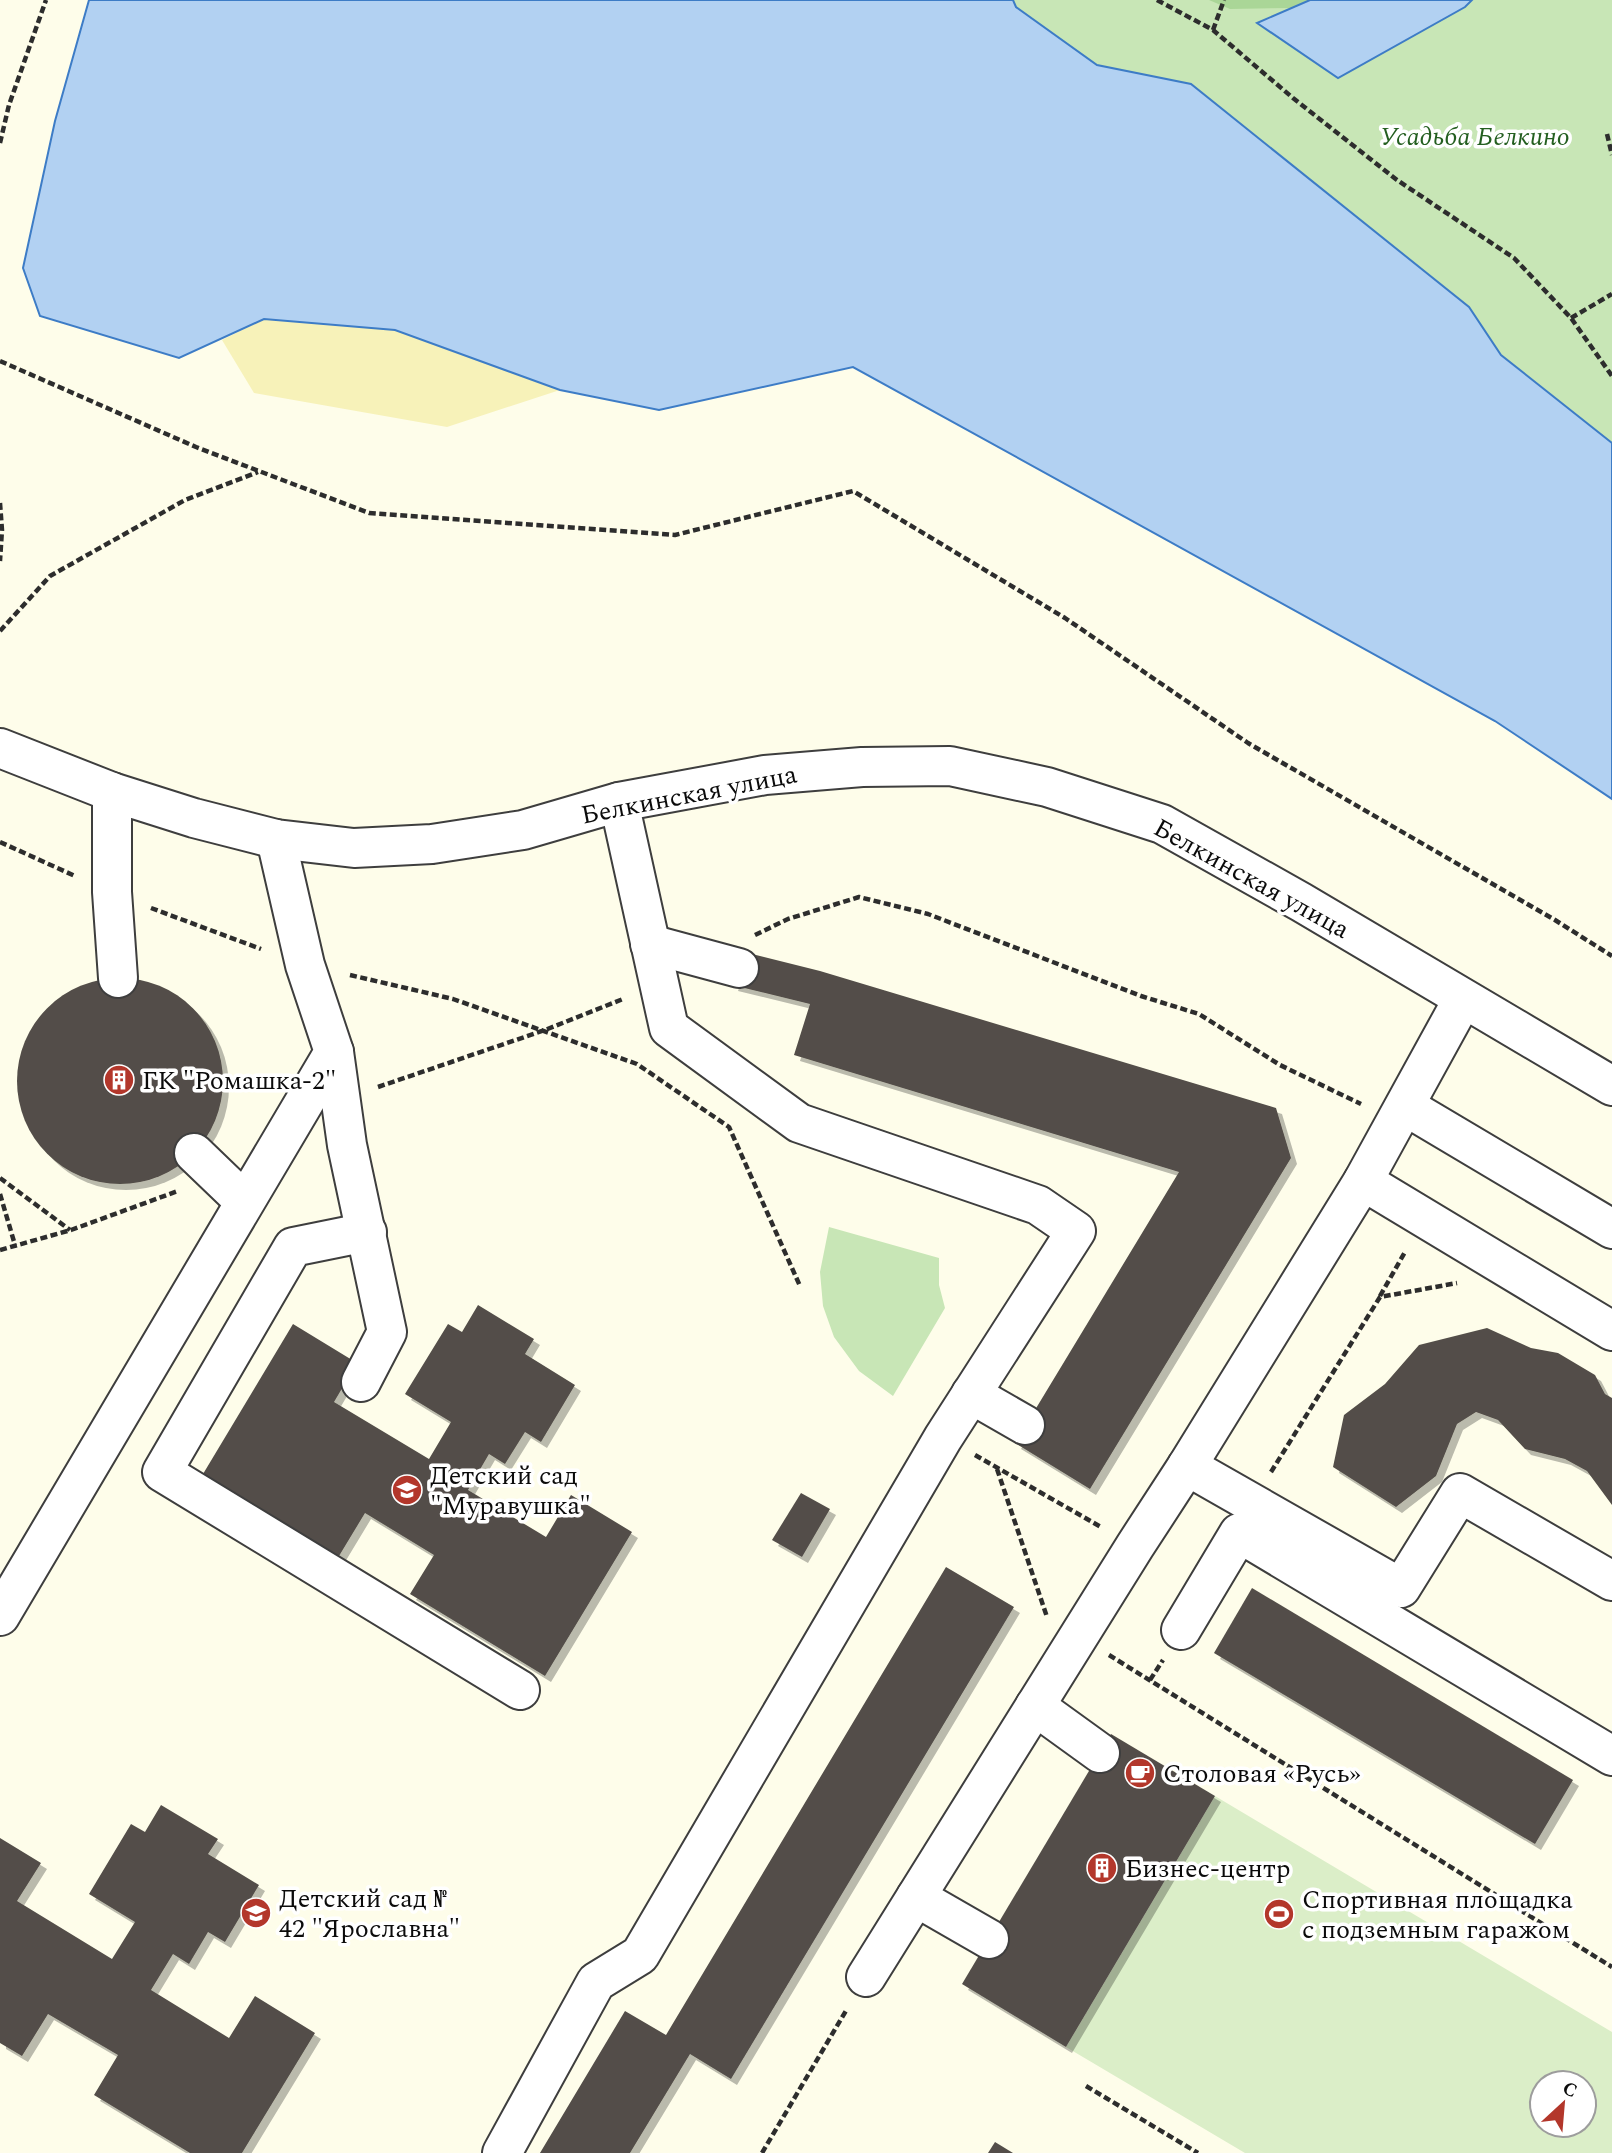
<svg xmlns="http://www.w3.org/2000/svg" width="1612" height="2153" viewBox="0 0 1612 2153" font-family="Spectral,serif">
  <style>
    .green { fill: #c8e6b6 }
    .forest { fill: #aad697 }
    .sand { fill: #f7f2b9 }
    .pitch { fill: #dbeec8; fill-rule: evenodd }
    .water { fill: #b2d1f2; stroke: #3d7cc6; stroke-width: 2 }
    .building { fill: #534e48; filter: url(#shadow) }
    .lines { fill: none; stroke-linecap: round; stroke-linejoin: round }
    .minor-casing { stroke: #3e3e3e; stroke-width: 42 }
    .path { stroke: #2d2d2d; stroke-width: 4.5; stroke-dasharray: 7 3.5; stroke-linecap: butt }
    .minor { stroke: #fff; stroke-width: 38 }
    .labels { text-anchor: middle; stroke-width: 7; stroke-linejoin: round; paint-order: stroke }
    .park-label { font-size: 26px; font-style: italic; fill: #245f20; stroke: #fff }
    .street-label { font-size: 26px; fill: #0b0b0b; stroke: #fff }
    .poi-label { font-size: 26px; fill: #0b0b0b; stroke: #fff; text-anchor: start }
  </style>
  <defs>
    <filter id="shadow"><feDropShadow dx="6" dy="6" stdDeviation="0" flood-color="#0004"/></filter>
  </defs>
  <rect width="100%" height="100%" fill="#fefdea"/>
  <g class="green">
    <path d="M1013 0H1612V443L1500 354 1469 307 1191 84 1097 65 1016 7Z"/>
    <path d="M829 1227 939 1258V1285L945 1308 893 1396 859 1371 834 1337 823 1306 820 1272Z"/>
  </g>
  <path class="forest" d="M1209 0H1310L1291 8 1230 9Z"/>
  <path class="sand" d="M264 319 395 330 560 390 447 427 254 393 222 340Z"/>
  <path class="pitch" d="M1215 1796 1612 2032V2153H1245L1066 2047ZM1542 2083H1584V2125H1542Z"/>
  <g class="water">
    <path d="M89 0H1013L1016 7 1097 65 1191 84 1469 307 1501 355 1612 443V799L1495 721 853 367 659 410 560 390 395 330 264 319 179 358 40 316 23 268 55 121Z"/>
    <path d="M1310 0H1472L1465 7 1338 78 1257 23Z"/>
  </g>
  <g class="building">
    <path d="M744 952 820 971 1276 1108 1291 1158 1090 1489 1015 1443 1179 1172 794 1055 810 1004 732 985Z"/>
    <circle cx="120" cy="1081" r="103"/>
    <path d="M478 1305 534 1339 525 1354 575 1385 541 1442 525 1432 505 1464 489 1454 468 1490 546 1537 571 1495 632 1532 545 1676 410 1594 434 1555 365 1513 339 1556 203 1474 293 1324 357 1363 334 1402 429 1459 451 1422 405 1394 448 1324 462 1332Z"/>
    <path d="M1487 1328 1531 1348 1558 1353 1595 1375 1605 1394 1612 1398V1505L1587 1471 1565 1459 1525 1449 1498 1420 1476 1412 1457 1424 1436 1476 1396 1507 1333 1467 1344 1415 1385 1384 1419 1345Z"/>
    <path d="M801 1493 830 1509 802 1557 772 1540Z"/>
    <path d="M946 1567 1014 1607 731 2079 690 2054 630 2153H540L625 2011 666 2035Z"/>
    <path d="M1252 1588 1573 1780 1535 1844 1214 1653Z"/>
    <path d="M1111 1734 1215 1796 1066 2047 962 1984Z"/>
    <path d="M161 1805 218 1839 208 1854 259 1885 225 1942 208 1932 189 1964 173 1954 151 1990 229 2038 255 1996 315 2033 242 2153H190L94 2095 118 2055 48 2014 22 2056 0 2043V1838L41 1863 17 1901 112 1959 135 1922 89 1894 131 1824 145 1832Z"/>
    <path d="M995 2142 1013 2153H988Z"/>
  </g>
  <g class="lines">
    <g class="minor-casing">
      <g id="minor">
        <path d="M0 748 112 792 194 818 276 839 354 848 432 844 523 830 619 802 765 775 862 767 950 766 1047 787 1162 824 1301 902 1612 1086"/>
        <path d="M112 792V892L118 978"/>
        <path d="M650 944 739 968"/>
        <path d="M334 1052 347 1145 387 1332 361 1382"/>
        <path d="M1405 1106 1612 1229"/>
        <path d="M194 1153 244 1201"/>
        <path d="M1363 1181 1612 1331"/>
        <path d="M367 1232 293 1247 162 1472 520 1690"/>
        <path d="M971 1394 1025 1425"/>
        <path d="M1187 1466 1401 1588 1460 1493 1612 1581"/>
        <path d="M0 1616 334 1052 305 965 276 839"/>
        <path d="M1181 1630 1239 1533 1612 1756"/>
        <path d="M1035 1706 1100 1753"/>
        <path d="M916 1897 989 1939"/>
        <path d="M866 1977 1135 1546 1187 1466 1363 1181 1463 999"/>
        <path d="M502 2153 596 1982 640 1955 943 1438 1076 1231 1038 1205 799 1123 669 1028 619 802"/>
      </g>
    </g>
    <g class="path">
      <path d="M1157 0 1213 30 1293 98 1397 180 1514 258 1571 318 1612 376"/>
      <path d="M1213 30 1224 0"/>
      <path d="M1607 134 1612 155"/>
      <path d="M0 143 9 105 46 0"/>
      <path d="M1571 318 1612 294"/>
      <path d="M0 361 196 447 369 513 675 535 853 491 1065 618 1248 743 1555 920 1612 956"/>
      <path d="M0 503 2 530 0 561"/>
      <path d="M0 631 50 576 185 500 258 472"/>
      <path d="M0 842 75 876"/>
      <path d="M151 908 261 949"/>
      <path d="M755 935 788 919 859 897 928 914 1141 996 1199 1014 1280 1065 1361 1104"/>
      <path d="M350 975 453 999 637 1064 729 1127 800 1286"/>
      <path d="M378 1087 545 1030 623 999"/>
      <path d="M0 1178 70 1230"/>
      <path d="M0 1194 15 1245"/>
      <path d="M0 1250 71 1230 178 1191"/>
      <path d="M1380 1296 1405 1252"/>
      <path d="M975 1455 1101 1527"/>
      <path d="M997 1469 1047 1617"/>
      <path d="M1271 1472 1380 1297 1457 1283"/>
      <path d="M1109 1655 1612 1967"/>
      <path d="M1150 1680 1163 1660"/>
      <path d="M1086 2086 1198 2153"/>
      <path d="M762 2153 847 2009"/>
    </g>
    <use href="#minor" class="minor"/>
  </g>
  <defs>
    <g id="building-disc" transform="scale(1.575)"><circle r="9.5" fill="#b3372b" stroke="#fff"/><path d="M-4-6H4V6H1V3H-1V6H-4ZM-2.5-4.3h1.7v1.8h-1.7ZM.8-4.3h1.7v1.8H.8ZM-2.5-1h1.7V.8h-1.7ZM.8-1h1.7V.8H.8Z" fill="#fff"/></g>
    <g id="school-disc" transform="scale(1.575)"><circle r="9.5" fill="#b3372b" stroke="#fff"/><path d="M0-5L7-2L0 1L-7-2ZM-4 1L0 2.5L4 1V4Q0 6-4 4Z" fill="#fff"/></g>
    <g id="cafe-disc" transform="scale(1.575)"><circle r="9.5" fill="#b3372b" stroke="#fff"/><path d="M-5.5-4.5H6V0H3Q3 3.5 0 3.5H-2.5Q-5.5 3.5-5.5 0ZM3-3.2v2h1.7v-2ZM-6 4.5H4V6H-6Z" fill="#fff"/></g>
    <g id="stadium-disc" transform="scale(1.575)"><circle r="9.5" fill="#b3372b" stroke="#fff"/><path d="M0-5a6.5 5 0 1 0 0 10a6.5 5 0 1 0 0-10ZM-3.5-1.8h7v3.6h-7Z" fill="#fff"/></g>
  </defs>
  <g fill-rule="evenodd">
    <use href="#building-disc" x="119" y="1080"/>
    <use href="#school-disc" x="407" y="1490"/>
    <use href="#cafe-disc" x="1140" y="1773"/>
    <use href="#building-disc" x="1102" y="1868"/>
    <use href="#school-disc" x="256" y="1913"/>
    <use href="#stadium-disc" x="1279" y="1914"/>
  </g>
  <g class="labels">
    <g class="park-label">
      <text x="1475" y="145">Усадьба Белкино</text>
    </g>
    <g class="street-label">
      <text transform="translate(689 794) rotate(-11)" y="9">Белкинская улица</text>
      <text transform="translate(1252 878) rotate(29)" y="9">Белкинская улица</text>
    </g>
    <g class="poi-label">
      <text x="142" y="1089">ГК "Ромашка-2"</text>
      <text x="430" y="1484">Детский сад<tspan x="430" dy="30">"Муравушка"</tspan></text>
      <text x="1163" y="1782">Столовая «Русь»</text>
      <text x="1125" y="1877">Бизнес-центр</text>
      <text x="279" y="1907">Детский сад №<tspan x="279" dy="30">42 "Ярославна"</tspan></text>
      <text x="1302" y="1908">Спортивная площадка<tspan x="1302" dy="30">с подземным гаражом</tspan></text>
    </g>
  </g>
  <g transform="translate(1563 2104) rotate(26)"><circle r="33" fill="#ffffff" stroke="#9d9d9d" stroke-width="2"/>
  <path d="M0-5L12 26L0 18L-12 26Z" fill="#b3372b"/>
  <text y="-10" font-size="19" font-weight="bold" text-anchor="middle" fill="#0b0b0b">С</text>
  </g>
</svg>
